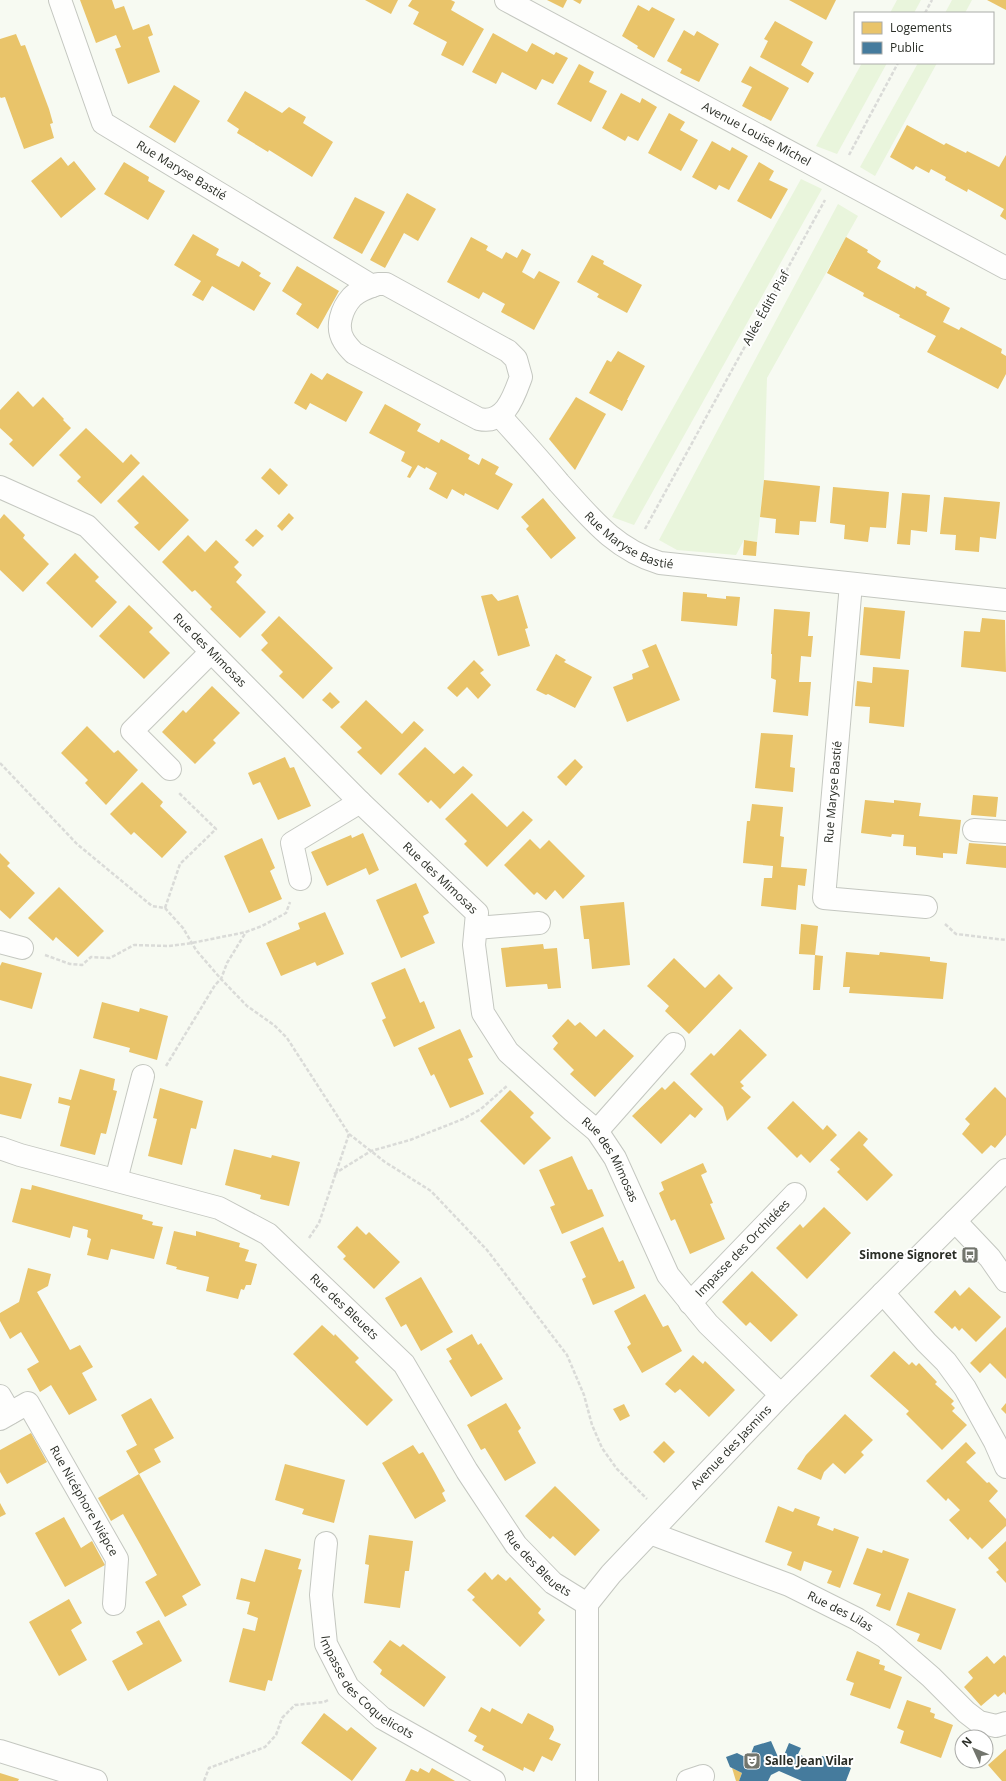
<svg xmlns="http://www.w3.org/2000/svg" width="1006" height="1781" viewBox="0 0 1006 1781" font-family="'Open Sans',sans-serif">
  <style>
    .green { fill: #e9f5dc }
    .homes { fill: #e9c46a }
    .public { fill: #457b9d }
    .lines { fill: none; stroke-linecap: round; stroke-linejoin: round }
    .minor-casing { stroke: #c4c7c0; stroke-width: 24 }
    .path { stroke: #dadbd8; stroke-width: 2.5; stroke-dasharray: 4 2; stroke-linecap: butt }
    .minor { stroke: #fefefd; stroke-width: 22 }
    .labels { text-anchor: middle; stroke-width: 4; stroke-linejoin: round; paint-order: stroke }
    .street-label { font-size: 12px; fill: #2a2d26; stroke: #fff }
    .poi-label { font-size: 12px; font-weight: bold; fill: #2a2d26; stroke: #fff; text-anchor: end }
  </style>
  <rect width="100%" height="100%" fill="#f7faf2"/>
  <g class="green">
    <path d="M897 0H921L914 13H890Z"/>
    <path d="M952 0H972L965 13H945Z"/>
    <path d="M862 63H887L837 154 816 146Z"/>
    <path d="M918 63H937L875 176 860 167Z"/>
    <path d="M801 179 822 189 634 525 612 517Z"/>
    <path d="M838 204 858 216 767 378 764 480 757 542 744 540 736 555 677 550 659 540Z"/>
  </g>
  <g class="homes">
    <path d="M80 0H112L115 9 124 6 133 30 149 24 153 35 148 37 160 72 128 84 115 49 121 47 116 35 96 43Z"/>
    <path d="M365 0H398L391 14Z"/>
    <path d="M412 0H451L455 2 451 10 484 29 463 66 441 55 447 42 413 24 419 12 408 6Z"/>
    <path d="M547 0H567L563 8Z"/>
    <path d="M573 0H582L580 4Z"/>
    <path d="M789 0H836L826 20Z"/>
    <path d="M987 0H1006V10Z"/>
    <path d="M638 5 649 11 652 7 675 19 654 58 637 48 638 46 622 36Z"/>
    <path d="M775 21 813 42 801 65 814 73 808 83 760 57 768 41 764 39Z"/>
    <path d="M684 30 694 36 697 31 719 44 699 82 680 73 682 69 667 61Z"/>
    <path d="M493 33 527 52 532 43 554 55 556 52 568 58 553 84 542 79 536 90 502 72 496 84 472 72Z"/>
    <path d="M16 34 21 46 25 45 49 109 53 123 50 124 54 138 24 149 5 97 1 98 0 97V39Z"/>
    <path d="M579 64 594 72 589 82 607 91 591 122 557 104Z"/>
    <path d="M750 66 789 88 771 121 742 106 752 87 741 82Z"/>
    <path d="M174 85 200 101 175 143 149 127Z"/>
    <path d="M245 91 282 113 289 107 306 117 303 123 333 142 312 177 269 150 268 152 242 136 237 133 239 129 227 121Z"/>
    <path d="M621 93 640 103 642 98 657 107 638 141 628 136 625 141 602 128Z"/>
    <path d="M669 113 685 122 680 130 698 140 681 171 648 153Z"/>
    <path d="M907 125 944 145 946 143 966 153 967 151 999 167 1006 155V220L1000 216 1004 209 968 189 967 192 945 180 946 177 931 169 929 173 916 166 913 170 890 157Z"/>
    <path d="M712 141 730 151 732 147 748 156 729 190 719 185 716 190 692 177Z"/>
    <path d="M61 157 68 166 74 161 96 189 61 218 31 181Z"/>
    <path d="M124 162 149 177 148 181 165 191 148 220 104 194Z"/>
    <path d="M759 162 774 171 769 180 788 189 771 219 737 201Z"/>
    <path d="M407 193 436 209 418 241 404 233 385 268 370 260Z"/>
    <path d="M355 197 385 212 362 254 333 238Z"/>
    <path d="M193 234 219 249 216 255 239 267 242 261 261 273 259 276 271 283 254 311 212 286 203 301 192 295 201 281 174 265Z"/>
    <path d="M471 237 488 246 486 250 502 259 506 252 517 258 522 249 531 254 522 272 534 279 539 271 560 282 534 330 501 312 505 304 483 292 479 299 447 282Z"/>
    <path d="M846 237 868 250 867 252 881 261 877 268 915 289 916 286 927 292 926 295 950 308 943 322 959 330 961 327 1002 349 1001 353 1006 356V374L998 389 927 352 936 336 899 317 900 315 863 296 864 293 827 273Z"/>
    <path d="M592 255 604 261 603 264 642 285 627 313 597 297 599 294 577 282Z"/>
    <path d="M297 266 339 291 318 329 296 314 302 304 282 291Z"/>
    <path d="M618 351 645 366 627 400H628L622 411 589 393 607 360 611 362Z"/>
    <path d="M311 373 322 380 327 373 363 392 346 422 310 403 306 410 294 403Z"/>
    <path d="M18 391 33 407 43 397 64 419 63 420 71 428 33 467 9 444 13 440 0 428V410Z"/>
    <path d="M576 397 606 414 575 470 549 439Z"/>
    <path d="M385 404 421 424 417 431 439 443 441 439 470 455 468 459 479 465 482 458 499 467 495 474 513 484 498 510 465 493 464 496 452 489 447 499 429 489 437 473 426 467 425 469 418 465 410 478 407 477 412 467 401 461 405 452 369 433Z"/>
    <path d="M86 428 123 463 131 454 140 463 101 504 77 481 81 477 59 455Z"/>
    <path d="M270 468 288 485 279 495 261 478Z"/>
    <path d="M143 475 189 520 159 551 134 527 139 523 117 501Z"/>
    <path d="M764 480 820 486 816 522 800 521 799 535 775 533 776 519 760 517Z"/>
    <path d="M833 487 889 492 886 528 870 527 868 542 844 539 845 525 830 523Z"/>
    <path d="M902 493 930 495 927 532 911 530 910 545 897 544Z"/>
    <path d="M944 497 1000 502 996 539 980 537 979 552 955 550 956 535 940 534Z"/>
    <path d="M543 498 576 538 551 559 526 529 529 526 521 517Z"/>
    <path d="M289 513 294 518 282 531 277 526Z"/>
    <path d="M4 514 25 535 23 538 49 564 23 592 0 570V519Z"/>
    <path d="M256 529 264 536 253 547 245 540Z"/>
    <path d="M188 535 205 552 216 540 239 562 234 567 242 575 236 582 266 612 240 638 210 609 212 607 195 590 192 592 162 562Z"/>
    <path d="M744 540 757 542 756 556 743 555Z"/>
    <path d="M75 553 99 577 95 581 117 602 92 628 46 583Z"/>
    <path d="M683 592 707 594V597L726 599V596L740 597 737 626 681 621Z"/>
    <path d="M492 594 498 601 518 595 528 628 525 629 530 646 498 656 481 596Z"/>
    <path d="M129 605 153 628 149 632 170 653 144 679 99 636Z"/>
    <path d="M864 607 905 611 900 659 860 655Z"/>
    <path d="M774 609 810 612 808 636H813L811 657 801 656 799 682H811L808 716 773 712 776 680 771 678 772 654H771Z"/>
    <path d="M279 616 333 668 303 699 279 676 283 672 261 650 268 643 261 635Z"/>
    <path d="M982 618 1005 620 1006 672 961 667 964 631 980 632Z"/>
    <path d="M656 644 680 700 627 722 613 687 633 679 632 674 649 667 642 650Z"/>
    <path d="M556 654 566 660 564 662 592 677 575 708 548 694 546 695 536 690Z"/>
    <path d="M474 660 484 670 480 673 491 685 478 699 467 687 457 697 447 688Z"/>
    <path d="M873 667 909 670 904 727 869 723 870 707 855 706 857 681 872 683Z"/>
    <path d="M212 686 240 713 213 740 216 743 195 764 162 732 183 710 186 713Z"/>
    <path d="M330 692 340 702 332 709 322 700Z"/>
    <path d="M366 700 402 734 414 721 424 730 381 775 357 752 362 748 340 727Z"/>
    <path d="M87 726 114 753 118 750 138 770 106 805 85 783 88 780 61 753Z"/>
    <path d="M761 733 793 735 790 767 795 768 793 792 755 788Z"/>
    <path d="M425 747 454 774 463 766 473 775 440 809 431 800 428 803 398 774Z"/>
    <path d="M285 757 290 768 294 767 311 806 278 820 260 782 253 785 248 773Z"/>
    <path d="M575 759 583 767 566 786 557 777Z"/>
    <path d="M142 782 163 802 160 806 187 832 162 858 134 832 131 835 110 814Z"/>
    <path d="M472 793 507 827 523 811 533 820 487 867 464 844 467 841 445 819Z"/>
    <path d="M973 795 998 797 996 817 971 815Z"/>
    <path d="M865 800 894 803V800L921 803 919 816 961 820 957 854 943 853V858L916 855V847L903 846 904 835 892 834 891 837 861 833Z"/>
    <path d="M752 804 783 807 780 836 784 837 781 867 807 869 805 886 798 885 796 910 761 906 764 878H772L773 866 743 863 747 821H750Z"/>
    <path d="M363 833 379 870 369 875 366 868 327 886 311 852 351 835 352 838Z"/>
    <path d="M262 838 275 868 270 871 282 899 249 913 224 856Z"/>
    <path d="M530 839 540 849 549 840 585 876 563 899 555 890 546 900 537 892 534 895 504 865Z"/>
    <path d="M969 843 1006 846V868L966 864Z"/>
    <path d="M0 853 10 863 7 866 35 893 10 919 0 910Z"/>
    <path d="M416 883 429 913 423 916 435 943 401 958 376 900Z"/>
    <path d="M59 887 104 931 78 957 56 937 53 941 28 918Z"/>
    <path d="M624 902 630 965 592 969 589 939H584L580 906Z"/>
    <path d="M325 912 344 954 317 966 315 962 281 976 266 943 300 929 298 923Z"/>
    <path d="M801 924 818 926 815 955 799 954Z"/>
    <path d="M543 944 544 949 557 948 561 988 548 989 547 984 506 987 501 948Z"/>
    <path d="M846 952 879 955 880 952 930 957V961L947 963 943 999 849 993 850 987H843Z"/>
    <path d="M815 955 823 956 820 990H813Z"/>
    <path d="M674 958 705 988 719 974 733 988 689 1034 665 1011 669 1006 647 986Z"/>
    <path d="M2 962 42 973 32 1009 0 1000V966Z"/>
    <path d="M405 968 420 1003 424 1001 435 1028 394 1047 382 1020 386 1018 371 983Z"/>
    <path d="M102 1002 139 1012 140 1008 168 1016 157 1060 129 1052 130 1048 93 1038Z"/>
    <path d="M568 1019 575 1026 580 1022 596 1037 604 1029 634 1056 595 1097 570 1074 574 1070 553 1049 558 1043 552 1036Z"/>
    <path d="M460 1029 473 1057 468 1059 484 1094 450 1108 434 1074 431 1076 418 1048Z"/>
    <path d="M740 1029 767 1055 740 1082 744 1086 741 1088 751 1097 727 1121 723 1107 690 1074 711 1053 714 1056Z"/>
    <path d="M80 1069 115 1079 113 1090 117 1091 106 1134 101 1133 95 1155 60 1146 70 1106 58 1103 59 1097 71 1100Z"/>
    <path d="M0 1076 32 1084 21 1119 0 1114Z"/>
    <path d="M674 1081 703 1109 695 1118 690 1114 661 1144 632 1116 662 1087 665 1090Z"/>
    <path d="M995 1087 1006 1098V1135L995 1148 991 1145 982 1154 962 1134 970 1124 965 1119Z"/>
    <path d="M160 1088 203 1101 196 1129 191 1128 182 1165 148 1156 157 1119 153 1118Z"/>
    <path d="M510 1090 534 1113 530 1117 551 1138 524 1165 480 1121Z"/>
    <path d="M793 1101 823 1130 827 1125 837 1135 810 1163 801 1154 797 1158 767 1128Z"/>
    <path d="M859 1131 868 1139 863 1145 893 1175 867 1201 837 1172 840 1169 830 1160Z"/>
    <path d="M234 1149 271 1158 272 1155 300 1162 289 1206 260 1199 261 1195 225 1185Z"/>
    <path d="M572 1156 588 1190 592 1189 604 1216 562 1234 550 1207 555 1205 539 1170Z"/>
    <path d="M703 1163 707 1172 701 1175 713 1203 710 1204 725 1239 690 1254 675 1219 671 1221 659 1193 664 1190 661 1182Z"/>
    <path d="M32 1185 143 1215 142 1219 153 1222 152 1225 163 1227 154 1259 111 1249 108 1260 87 1255 91 1239 87 1237 88 1230 73 1226 70 1238 12 1222 21 1188 31 1190Z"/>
    <path d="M824 1207 851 1233 807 1279 776 1248 800 1224 803 1228Z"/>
    <path d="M357 1226 366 1235 369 1232 400 1262 374 1289 343 1259 346 1256 337 1247Z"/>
    <path d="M603 1227 619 1262 623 1260 635 1288 593 1305 582 1279 586 1277 570 1242Z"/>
    <path d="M174 1231 196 1236V1231L240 1243 239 1247 249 1250 245 1261 257 1264 251 1285H246L244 1290 241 1289 238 1299 206 1291 209 1277 176 1269 177 1267 166 1264Z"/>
    <path d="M28 1268 51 1274 48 1286 37 1292 70 1350 80 1345 93 1367 82 1373 97 1400 69 1415 51 1385 40 1392 27 1369 39 1362 21 1332 10 1339 0 1321V1313L19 1302Z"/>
    <path d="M752 1271 798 1315 771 1342 750 1322 746 1326 722 1302Z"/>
    <path d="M421 1277 453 1332 421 1351 406 1324 401 1327 385 1298Z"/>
    <path d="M969 1287 1001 1317 976 1342 962 1328 959 1331 955 1326 952 1329 934 1312 955 1290 960 1296Z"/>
    <path d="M645 1294 663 1327 668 1325 682 1351 642 1373 627 1347 631 1344 614 1311Z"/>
    <path d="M322 1325 334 1336 335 1334 359 1358 355 1362 393 1400 367 1426 293 1354Z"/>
    <path d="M1006 1327V1379L990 1363 980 1373 970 1363Z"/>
    <path d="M472 1334 478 1345 481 1343 503 1379 471 1397 449 1361 452 1359 446 1349Z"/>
    <path d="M894 1351 909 1365 912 1362 916 1366 919 1363 937 1382 935 1384 954 1401 951 1404 955 1408 952 1411 967 1425 942 1450 906 1414 909 1411 870 1376Z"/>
    <path d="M693 1355 703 1364 705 1361 735 1390 709 1417 680 1389 675 1393 665 1384Z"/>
    <path d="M151 1398 174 1438 154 1449 161 1462 139 1474 126 1451 137 1445 121 1415Z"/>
    <path d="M506 1403 521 1428 518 1431 536 1463 505 1481 485 1448 481 1450 467 1425Z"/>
    <path d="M1006 1403V1414L1001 1409Z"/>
    <path d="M624 1404 630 1416 620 1421 613 1409Z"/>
    <path d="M845 1414 873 1440 861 1452 864 1455 845 1474 833 1463 824 1472 821 1480 797 1469 806 1455Z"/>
    <path d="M31 1433 47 1462 7 1484 0 1472V1450Z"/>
    <path d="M664 1441 675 1452 664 1463 653 1452Z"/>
    <path d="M966 1442 976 1453 966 1462 987 1483 989 1482 998 1491 989 1501 1006 1519V1526L982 1549 970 1537 968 1540 949 1520 960 1510 948 1498 946 1501 926 1481Z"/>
    <path d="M413 1445 419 1454 423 1452 434 1471 445 1491 442 1493 446 1501 415 1519 382 1463Z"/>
    <path d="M285 1464 345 1480 334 1523 302 1514 304 1509 275 1500Z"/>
    <path d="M139 1474 201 1585 182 1596 187 1605 165 1617 145 1582 157 1575 140 1544 123 1514 111 1521 98 1498Z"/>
    <path d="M555 1486 600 1530 575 1556 553 1536 550 1539 525 1516Z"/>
    <path d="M0 1503 6 1514 0 1517Z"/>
    <path d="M778 1506 793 1512 795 1508 820 1517 817 1525 833 1531 834 1528 859 1537 840 1588 827 1583 832 1571 804 1561 801 1571 787 1565 792 1552 765 1542Z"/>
    <path d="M64 1517 81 1548 92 1541 105 1565 65 1587 35 1533Z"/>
    <path d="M369 1535 413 1541 409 1571H405L400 1608 364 1603 369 1565 365 1564Z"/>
    <path d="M1006 1541V1583L996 1572 999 1570 988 1558Z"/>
    <path d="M867 1548 882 1553 883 1550 909 1559 890 1611 876 1606 881 1594 853 1584Z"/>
    <path d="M265 1549 301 1559 298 1569 302 1570 272 1681 268 1680 265 1691 229 1682 243 1628 255 1631 258 1618 247 1614 250 1602 236 1599 241 1578 255 1582Z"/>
    <path d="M485 1572 492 1580 498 1574 506 1581 510 1577 541 1609 538 1613 545 1620 520 1647 472 1600 475 1597 467 1590Z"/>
    <path d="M908 1592 956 1609 941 1650 917 1641 920 1634 896 1625Z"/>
    <path d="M69 1599 82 1623 71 1630 87 1660 59 1676 29 1622Z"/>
    <path d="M159 1620 182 1661 128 1691 112 1661 143 1644 136 1632Z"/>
    <path d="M390 1640 400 1647 403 1644 446 1677 424 1707 380 1674 382 1670 373 1662Z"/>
    <path d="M857 1651 880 1660 879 1664 885 1666 884 1670 902 1677 890 1709 850 1695 854 1683 846 1680Z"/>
    <path d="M1004 1655 1006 1657V1695L1004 1692 998 1697 995 1694 981 1706 964 1687 973 1678 968 1672 987 1656 994 1664Z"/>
    <path d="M907 1700 931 1708 930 1712 935 1714 934 1718 953 1725 941 1758 900 1743 904 1731 897 1728Z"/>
    <path d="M481 1707 490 1712 492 1708 522 1724 528 1713 553 1726 554 1730 549 1739 561 1744 552 1761 542 1756 534 1772 524 1767 523 1771 482 1750 484 1746 474 1741 477 1736 468 1731Z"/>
    <path d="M324 1713 347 1731 351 1727 377 1748 352 1781 301 1743Z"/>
    <path d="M1006 1749V1781H1002L988 1765Z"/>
    <path d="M420 1768 429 1773 432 1768 455 1781H405L411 1769 418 1772Z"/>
    <path d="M732 1768 742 1773 739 1781H736Z"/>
    <path d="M0 1773 19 1779 18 1781H0Z"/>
  </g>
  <path class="public" d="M771 1741 778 1757 776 1763 780 1765 789 1743 801 1748 798 1754 819 1763 822 1756 851 1768 846 1781H802L779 1771 771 1775 768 1781H739L742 1773 730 1767 726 1757 737 1753 749 1759 754 1746Z"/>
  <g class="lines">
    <g class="minor-casing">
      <g id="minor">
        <path id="s1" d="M60 0 103 123 372 286"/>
        <path id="s2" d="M506 0 1006 268"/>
        <path d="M378 284H386L508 351 516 359 521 377C514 396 505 425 479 419L354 353C351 350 347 346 344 341 335 327 342 308 352 297 359 290 369 287 378 284Z"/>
        <path id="s3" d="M500 416C520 438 540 460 559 483 590 517 614 549 660 563L1006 600"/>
        <path id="s4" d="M0 487 87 526 360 802 477 913 474 945 483 1013 508 1052 573 1111 597 1131 615 1158 668 1275 708 1324 781 1395"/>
        <path d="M851 584 824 898 926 907"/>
        <path d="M170 769 132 731 211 652"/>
        <path d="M974 830 1006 832"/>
        <path d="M300 879 292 843 360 802"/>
        <path d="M476 928 539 923"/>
        <path d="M0 942 22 948"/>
        <path d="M597 1131 674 1044"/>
        <path id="s5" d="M0 1148 20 1155 219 1208 268 1234 404 1364 467 1471 516 1545 553 1583 587 1604"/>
        <path d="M116 1180 143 1076"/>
        <path d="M955 1221 990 1258 1006 1281"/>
        <path d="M883 1293 926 1342 946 1362 965 1388 995 1442 1006 1467"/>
        <path id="s6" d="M690 1303 795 1194"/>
        <path d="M0 1396 10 1413"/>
        <path id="s7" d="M0 1419 28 1403 117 1559 114 1604"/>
        <path id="s8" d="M650 1533 789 1585 857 1619 885 1637 931 1677 966 1712 979 1722 996 1726 1006 1723"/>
        <path id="s9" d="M326 1543 321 1595 326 1644 348 1687 382 1718 494 1781"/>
        <path d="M0 1751 96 1781"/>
        <path id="s10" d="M587 1781V1604L611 1574 781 1395 1006 1170"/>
        <path d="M688 1781 703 1776"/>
      </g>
    </g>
    <g class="path">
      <path d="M925 13 932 0"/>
      <path d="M849 155 898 63"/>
      <path d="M645 529 825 200"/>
      <path d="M0 763 77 844 152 906 165 908 183 928 196 950 221 979 247 1006 274 1025 287 1038 349 1134 385 1162 431 1191 487 1250 567 1355 584 1395 592 1425 602 1448 617 1469 647 1499"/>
      <path d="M165 908 180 864 216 829 179 793"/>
      <path d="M945 924 956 934 1006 940"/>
      <path d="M45 955 70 964 82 965 91 957 110 958 134 945 169 946 192 943 246 932 262 926 286 913 290 902"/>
      <path d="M166 1066 215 985 221 979 227 963 246 932"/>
      <path d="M334 1174 371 1151 410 1140 463 1119 481 1109 508 1085"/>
      <path d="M309 1238 319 1223 349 1134"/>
      <path d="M204 1781 209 1768 265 1747 276 1735 282 1718 295 1705 324 1702 328 1700"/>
    </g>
    <use href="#minor" class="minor"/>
  </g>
  <defs>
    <g id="bus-square" transform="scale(0.9)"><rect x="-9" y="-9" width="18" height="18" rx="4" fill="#72756d" stroke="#fff"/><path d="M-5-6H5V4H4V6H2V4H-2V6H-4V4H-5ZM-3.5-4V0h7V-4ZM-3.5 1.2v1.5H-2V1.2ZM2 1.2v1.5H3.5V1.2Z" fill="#fff"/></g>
    <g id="theatre-square" transform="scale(0.9)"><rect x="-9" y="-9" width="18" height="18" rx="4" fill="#72756d" stroke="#fff"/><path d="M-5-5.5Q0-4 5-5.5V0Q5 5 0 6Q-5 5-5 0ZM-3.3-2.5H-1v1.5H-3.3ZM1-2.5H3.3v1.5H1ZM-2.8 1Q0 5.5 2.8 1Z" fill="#fff"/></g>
  </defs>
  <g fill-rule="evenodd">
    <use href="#bus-square" x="970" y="1255"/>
    <use href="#theatre-square" x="752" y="1761"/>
  </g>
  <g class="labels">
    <g class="street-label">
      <text dy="4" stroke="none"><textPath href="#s2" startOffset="284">Avenue Louise Michel</textPath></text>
      <text dy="4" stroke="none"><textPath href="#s1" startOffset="222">Rue Maryse Bastié</textPath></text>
      <text transform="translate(766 308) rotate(-61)" y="4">Allée Édith Piaf</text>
      <text dy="4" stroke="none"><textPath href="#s3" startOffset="182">Rue Maryse Bastié</textPath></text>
      <text dy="4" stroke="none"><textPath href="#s4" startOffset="270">Rue des Mimosas</textPath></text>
      <text transform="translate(833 792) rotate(-85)" y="4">Rue Maryse Bastié</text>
      <text dy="4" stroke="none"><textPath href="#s4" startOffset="594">Rue des Mimosas</textPath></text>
      <text dy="4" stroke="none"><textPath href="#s4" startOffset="942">Rue des Mimosas</textPath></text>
      <text dy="4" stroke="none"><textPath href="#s6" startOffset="76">Impasse des Orchidées</textPath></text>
      <text dy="4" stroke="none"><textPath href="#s5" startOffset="388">Rue des Bleuets</textPath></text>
      <text dy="4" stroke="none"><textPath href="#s10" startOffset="390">Avenue des Jasmins</textPath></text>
      <text dy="4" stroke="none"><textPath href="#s7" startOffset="145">Rue Nicéphore Niépce</textPath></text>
      <text dy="4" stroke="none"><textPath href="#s5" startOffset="712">Rue des Bleuets</textPath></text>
      <text dy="4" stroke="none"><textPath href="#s8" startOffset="206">Rue des Lilas</textPath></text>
      <text dy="4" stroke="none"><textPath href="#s9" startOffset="162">Impasse des Coquelicots</textPath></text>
    </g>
    <g class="poi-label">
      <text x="957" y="1259">Simone Signoret</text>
      <text x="765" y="1765" text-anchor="start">Salle Jean Vilar</text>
    </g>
  </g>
  <rect x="854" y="12" width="140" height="52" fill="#ffffff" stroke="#aaaba8"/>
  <rect x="862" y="22" width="20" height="12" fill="#e9c46a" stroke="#aaaba8"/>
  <text x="890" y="32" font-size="12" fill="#2a2d26">Logements</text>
  <rect x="862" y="42" width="20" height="12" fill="#457b9d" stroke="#aaaba8"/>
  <text x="890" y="52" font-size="12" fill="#2a2d26">Public</text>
  <g transform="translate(974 1749) rotate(314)"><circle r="19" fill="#ffffff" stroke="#aaaba8"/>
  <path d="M0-3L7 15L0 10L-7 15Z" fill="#72756d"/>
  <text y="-6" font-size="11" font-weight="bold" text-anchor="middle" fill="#2a2d26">N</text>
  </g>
</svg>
